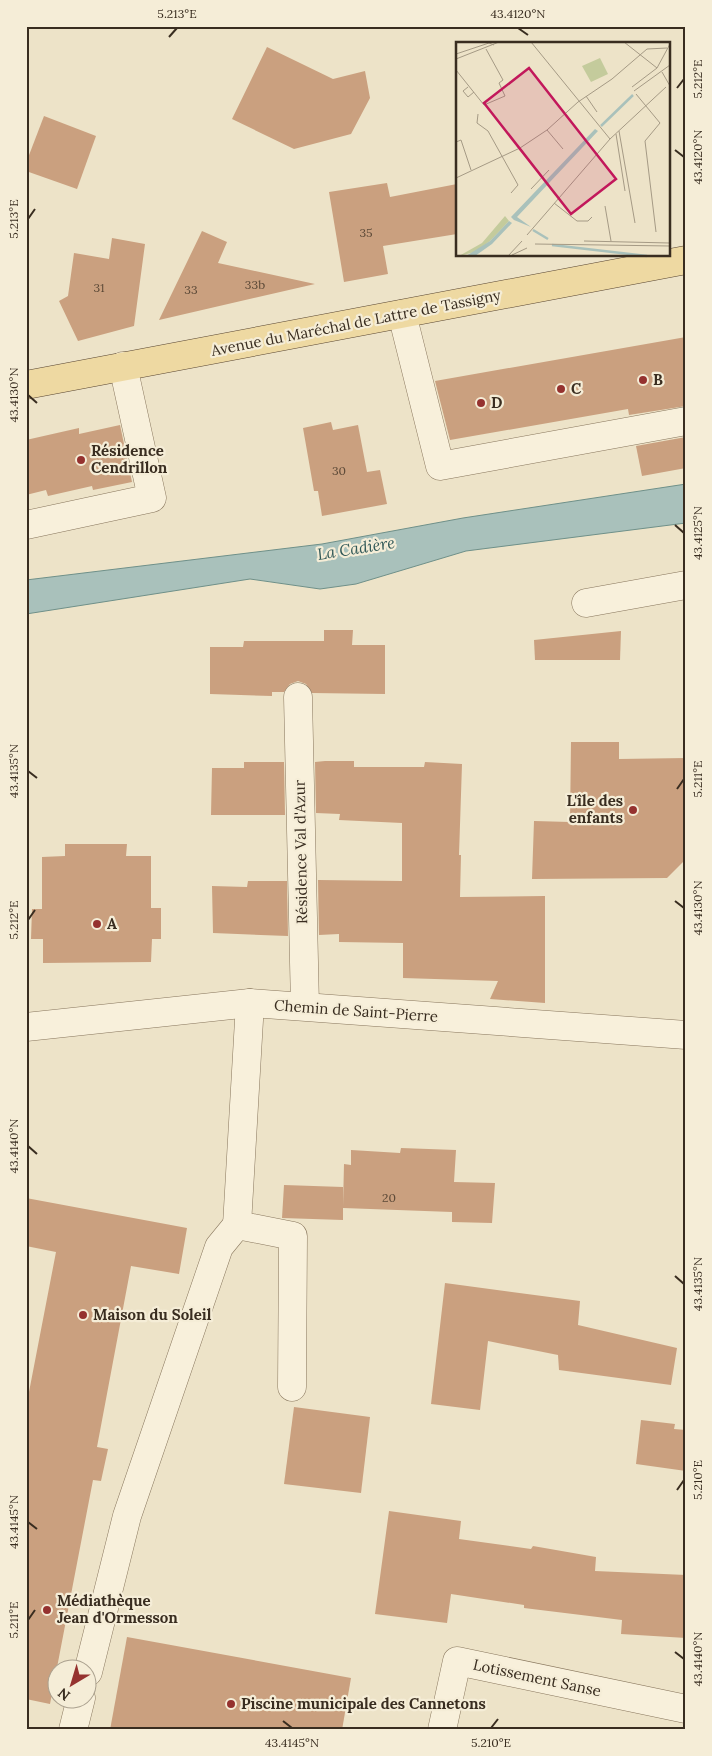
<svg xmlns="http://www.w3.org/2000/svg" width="712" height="1756" viewBox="0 0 712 1756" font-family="Lora,serif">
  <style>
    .water { fill: #a9c1bb; stroke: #6f9089 }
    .building { fill: #caa07f }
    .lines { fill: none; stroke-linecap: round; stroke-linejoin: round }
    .minor-casing { stroke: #88765d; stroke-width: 29 }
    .major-casing { stroke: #574431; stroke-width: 29 }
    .minor { stroke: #f8f0db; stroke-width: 28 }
    .major { stroke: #eed9a2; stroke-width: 28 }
    .ticks { fill: none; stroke: #392d20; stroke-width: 2 }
    .poi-dot { fill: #95322f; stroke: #f5edd7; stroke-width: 2 }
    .labels { text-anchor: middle; stroke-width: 4.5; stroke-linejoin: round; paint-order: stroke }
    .number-label { font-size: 12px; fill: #5d4a38 }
    .street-label { font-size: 15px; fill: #392d20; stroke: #f5edd7 }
    .poi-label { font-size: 15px; font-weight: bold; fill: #392d20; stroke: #f5edd7; text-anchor: start }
    .water-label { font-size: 16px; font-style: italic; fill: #305857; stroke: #f5edd7 }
    .inset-river { fill: none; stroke: #a9c1bb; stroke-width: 2.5 }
    .inset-road { fill: none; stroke: #a59a85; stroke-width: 1 }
    .view { fill: #c2185b; fill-opacity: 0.15; stroke: #c2185b; stroke-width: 2.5 }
    .inset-edge { fill: none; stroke: #392d20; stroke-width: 2.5 }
    .neatline { fill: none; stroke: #392d20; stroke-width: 2 }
    .ticks-label { font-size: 12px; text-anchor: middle; fill: #392d20 }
  </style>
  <rect width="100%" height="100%" fill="#ede3c8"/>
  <path class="water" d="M686 484V523L466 551 356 584 320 589 250 579 26 614V580L322 544 463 518Z"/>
  <g class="building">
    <path d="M267 47 333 79 365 71 370 98 351 134 294 149 232 119Z"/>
    <path d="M44 116 96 136 77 189 26 171V163Z"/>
    <path d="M387 183 390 197 457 184V234L383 246 388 274 344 282 329 192Z"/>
    <path d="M202 231 227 242 218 263 315 284 159 320Z"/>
    <path d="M112 238 145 244 134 326 78 341 59 301 68 296 74 253 109 259Z"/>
    <path d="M686 337V406L629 415 628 409 450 440 435 381Z"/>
    <path d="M331 422 333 430 358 425 367 472 380 470 387 504 322 516 318 491H314L303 428Z"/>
    <path d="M120 425 132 482 93 490 92 486 48 496 46 490 26 495V440L79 428V434Z"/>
    <path d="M686 437V468L642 476 636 446Z"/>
    <path d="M324 630H353L352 645H385V694L312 693 306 684 298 681 290 684 284 692H272V696L210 694V647H243L244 641H324Z"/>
    <path d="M621 631 620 660H535L534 640Z"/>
    <path d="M571 742H619V759L686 758V859L667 878 532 879 534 821 570 822Z"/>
    <path d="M325 761H354V767H424L425 762 462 764 459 855H461L460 897 545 896V1003L490 999 498 981 403 978V943L339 942V934L319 935 318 880 402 881V823L339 820 340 814 316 813 315 762Z"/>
    <path d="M244 762H284L285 815H211L212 768H244Z"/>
    <path d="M65 844H127L126 856H151V908H161V939H152L151 962 43 963V939H31L32 909H42V857L65 856Z"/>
    <path d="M248 881H287L288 936 213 933 212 886 247 887Z"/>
    <path d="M401 1148 456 1150 454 1182 495 1183 492 1223 452 1222V1212L343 1208V1220L282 1218 284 1185 343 1187V1206L344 1164 351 1165V1150L400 1153Z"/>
    <path d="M26 1198 187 1228 179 1274 131 1266 97 1447 108 1449 101 1481 93 1480 50 1704 26 1699V1391L29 1392 56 1252 26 1246Z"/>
    <path d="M445 1283 580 1301 578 1325 677 1348 671 1385 559 1370 558 1355 488 1341 480 1410 431 1404Z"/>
    <path d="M294 1407 370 1417 361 1493 284 1484Z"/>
    <path d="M641 1420 675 1424 674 1429 686 1430V1471L636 1464Z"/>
    <path d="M389 1511 461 1521 459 1539 531 1549 533 1546 596 1557 595 1571 686 1575V1638L621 1634 622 1620 524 1608V1605L451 1594 447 1623 375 1614Z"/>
    <path d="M127 1637 351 1678 342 1730H110Z"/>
  </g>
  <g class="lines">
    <g class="minor-casing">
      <g id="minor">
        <path d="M402 314 440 466 686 421"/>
        <path d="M26 525 152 498 123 366"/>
        <path d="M586 603 686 585"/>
        <path d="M298 697 305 1006"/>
        <path d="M250 1003 237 1225 293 1236 292 1387"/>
        <path d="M26 1027 250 1003 686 1035"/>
        <path d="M88 1672 127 1516 219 1247 237 1225"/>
        <path d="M73 1730 81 1698"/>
        <path d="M442 1730 457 1661 686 1709"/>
      </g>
    </g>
    <g class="major-casing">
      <path id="major" d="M26 385 686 260"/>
    </g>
    <use href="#minor" class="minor"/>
    <use href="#major" class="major"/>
  </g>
  <path class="ticks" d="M518 28 528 35M169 37 177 28M677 88 684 79M675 150 684 157M28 219 35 209M28 395 37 403M675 525 684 533M28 771 37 778M677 789 684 779M675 901 684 908M28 920 35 910M28 1146 37 1154M675 1276 684 1284M677 1490 684 1480M28 1522 37 1529M28 1620 35 1610M675 1652 684 1659M283 1721 292 1728M491 1728 498 1719"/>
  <g class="poi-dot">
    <circle cx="643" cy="380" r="5"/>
    <circle cx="561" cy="389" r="5"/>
    <circle cx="481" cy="403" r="5"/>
    <circle cx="81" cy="460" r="5"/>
    <circle cx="633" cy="810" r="5"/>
    <circle cx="97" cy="924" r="5"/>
    <circle cx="83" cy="1315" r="5"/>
    <circle cx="47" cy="1610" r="5"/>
    <circle cx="231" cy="1704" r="5"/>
  </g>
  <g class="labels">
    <g class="number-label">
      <text x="366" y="237">35</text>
      <text x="255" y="289">33b</text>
      <text x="99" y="292">31</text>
      <text x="191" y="294">33</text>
      <text x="339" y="475">30</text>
      <text x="389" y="1202">20</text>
    </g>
    <g class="street-label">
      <text transform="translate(356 323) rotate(-11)" y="5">Avenue du Maréchal de Lattre de Tassigny</text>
      <text transform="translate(301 852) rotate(-91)" y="5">Résidence Val d'Azur</text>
      <text transform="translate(356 1011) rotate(4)" y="5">Chemin de Saint-Pierre</text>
      <text transform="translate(537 1678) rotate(12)" y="5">Lotissement Sanse</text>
    </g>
    <g class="poi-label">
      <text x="653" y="385">B</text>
      <text x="571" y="394">C</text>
      <text x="491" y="408">D</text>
      <text x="91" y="456">Résidence<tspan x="91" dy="17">Cendrillon</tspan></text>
      <text x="623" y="806" text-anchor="end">L'île des<tspan x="623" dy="17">enfants</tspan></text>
      <text x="107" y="929">A</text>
      <text x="93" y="1320">Maison du Soleil</text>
      <text x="57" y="1606">Médiathèque<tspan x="57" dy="17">Jean d'Ormesson</tspan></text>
      <text x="241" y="1709">Piscine municipale des Cannetons</text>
    </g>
    <g class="water-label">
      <text transform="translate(356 548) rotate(-9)" y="6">La Cadière</text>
    </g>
  </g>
  <g transform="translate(456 42)">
    <rect width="214" height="214" fill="#ede3c8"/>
    <path d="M144 16 152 32 135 40 126 24ZM49 174 53 179 34 199 19 210 3 214 26 201Z" fill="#c4cb9c"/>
    <path d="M139 87 142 89 61 175 75 185 58 178 55 175ZM53 179 56 181 36 202 19 214H10L34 199Z" fill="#a9c1bb"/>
    <path class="inset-river" d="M145 84 177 53M77 188 92 197M96 203 191 214"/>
    <path class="inset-road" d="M75 0 154 97M168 0 201 26M0 12 33 1 38 3M0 17 43 0M0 28 28 63 49 54 43 41 47 38 30 7M206 30 214 44M12 45 7 49 12 55 18 50M176 45 201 26 214 2M178 49 214 23M180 52 204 81 189 99 200 190M130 54 141 70M22 72 21 81 32 89 62 143 55 151M91 88 107 107M163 89 179 181M160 92 169 149M0 100 5 98 15 128M64 106 86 136M0 136 64 106 91 88 122 60 156 37 191 7 211 6M75 147 93 128M98 161 121 179H132L136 175M149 164 155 199M71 193 154 97 210 45M128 199 214 201M79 202 214 204M56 213 71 206M52 214 66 199"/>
    <path class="view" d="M73 26 160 137 115 172 28 61Z"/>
    <rect width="214" height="214" class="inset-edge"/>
  </g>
  <rect width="712" height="1756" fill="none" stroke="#f5edd7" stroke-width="55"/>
  <g transform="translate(72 1684) rotate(218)"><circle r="24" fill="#f5edd7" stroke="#aaa08e"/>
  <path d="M0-4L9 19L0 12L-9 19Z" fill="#95322f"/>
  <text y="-8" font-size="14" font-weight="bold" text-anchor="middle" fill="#392d20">N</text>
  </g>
  <rect x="28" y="28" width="656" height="1700" class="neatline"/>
  <g class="ticks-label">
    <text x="177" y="18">5.213°E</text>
    <text x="518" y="18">43.4120°N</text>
    <text transform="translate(698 79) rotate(-90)" y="4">5.212°E</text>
    <text transform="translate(698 157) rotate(-90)" y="4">43.4120°N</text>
    <text transform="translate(14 219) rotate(-90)" y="4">5.213°E</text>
    <text transform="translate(14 395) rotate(-90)" y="4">43.4130°N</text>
    <text transform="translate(698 533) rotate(-90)" y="4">43.4125°N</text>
    <text transform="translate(14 771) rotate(-90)" y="4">43.4135°N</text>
    <text transform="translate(698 779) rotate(-90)" y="4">5.211°E</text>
    <text transform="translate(698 908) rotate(-90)" y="4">43.4130°N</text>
    <text transform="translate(14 920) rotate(-90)" y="4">5.212°E</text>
    <text transform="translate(14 1146) rotate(-90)" y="4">43.4140°N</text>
    <text transform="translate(698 1284) rotate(-90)" y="4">43.4135°N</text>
    <text transform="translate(698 1480) rotate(-90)" y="4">5.210°E</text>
    <text transform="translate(14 1522) rotate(-90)" y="4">43.4145°N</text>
    <text transform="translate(14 1620) rotate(-90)" y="4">5.211°E</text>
    <text transform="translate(698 1659) rotate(-90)" y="4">43.4140°N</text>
    <text x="292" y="1747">43.4145°N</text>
    <text x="491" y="1747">5.210°E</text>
  </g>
</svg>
